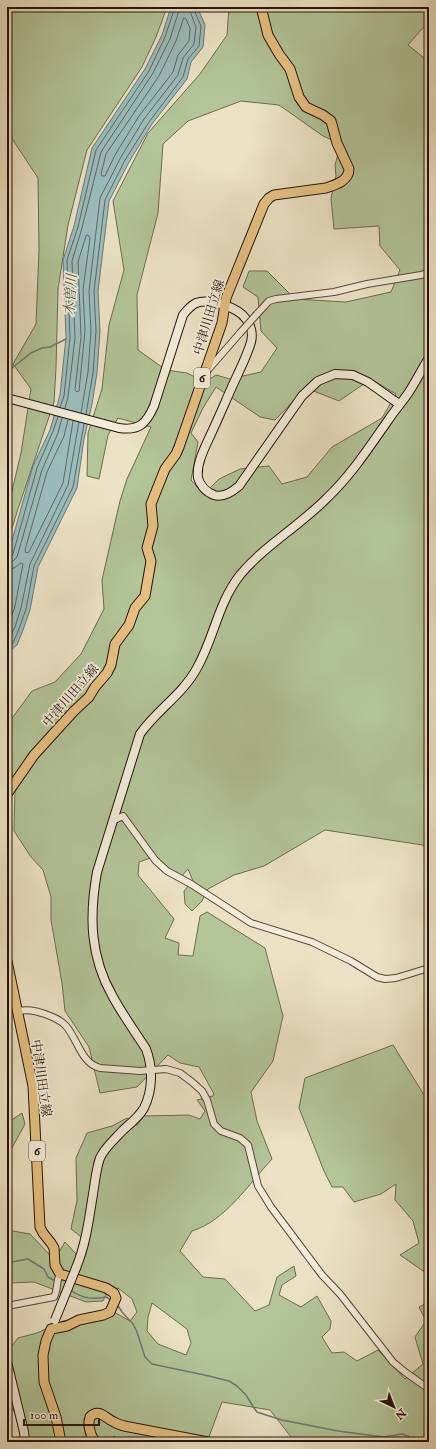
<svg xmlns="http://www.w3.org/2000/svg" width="436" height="1449" viewBox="0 0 436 1449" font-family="'IM FELL Double Pica','Noto Serif JP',serif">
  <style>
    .green { fill: #b2c498; stroke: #6c6b50; fill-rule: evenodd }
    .water { fill: #9abcbb; stroke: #6c7873 }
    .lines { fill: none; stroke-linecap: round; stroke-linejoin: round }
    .shore { stroke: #606762; stroke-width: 1 }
    .stream { stroke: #6c7873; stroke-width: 1.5 }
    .street-casing { stroke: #574637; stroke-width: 8 }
    .secondary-casing { stroke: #261208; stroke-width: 10 }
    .primary-casing { stroke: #261208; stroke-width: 11 }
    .street { stroke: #f2ecd9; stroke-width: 6 }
    .secondary { stroke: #f2ecd9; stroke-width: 8 }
    .primary { stroke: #e6c082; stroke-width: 9 }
    .street-bridge-casing { stroke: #574637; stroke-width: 8; stroke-linecap: butt }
    .secondary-bridge-casing { stroke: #261208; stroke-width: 10; stroke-linecap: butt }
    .street-bridge { stroke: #f2ecd9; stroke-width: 6 }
    .secondary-bridge { stroke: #f2ecd9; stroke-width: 8 }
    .labels { text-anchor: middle; stroke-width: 3.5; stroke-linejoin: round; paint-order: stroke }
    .shield { fill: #f2ecd9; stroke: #635347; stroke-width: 1 }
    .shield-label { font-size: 12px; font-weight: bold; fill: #261208 }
    .street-label { font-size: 13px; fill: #261208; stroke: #f2ecd9 }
    .water-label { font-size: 14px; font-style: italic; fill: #4f4e47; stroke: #f2ecd9 }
  </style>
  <rect width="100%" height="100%" fill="#ebe1c4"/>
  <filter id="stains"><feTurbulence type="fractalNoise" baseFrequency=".005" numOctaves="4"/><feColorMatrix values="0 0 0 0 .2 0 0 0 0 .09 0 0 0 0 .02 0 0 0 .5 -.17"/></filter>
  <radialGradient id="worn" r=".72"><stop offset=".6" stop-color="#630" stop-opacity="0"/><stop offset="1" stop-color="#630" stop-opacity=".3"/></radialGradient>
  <g class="green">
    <path d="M7 7H167L156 37 142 67 87 150 68 225 58 289 56 368 54 402 17 512 7 545V512L21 453 31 389 13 364 36 324 39 250 38 178 7 131Z"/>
    <path d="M229 7H429V21L408 45 429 62V846L325 830 264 866 234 875 208 889 202 901 192 911 185 904 184 891 193 881 188 869 181 877 168 869 156 856 139 862 138 875 174 919 165 938 179 943 178 955 193 956 200 916 207 912 265 948 283 1016 273 1061 251 1092 257 1121 272 1159C249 1184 225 1221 192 1231L180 1251 203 1277 225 1279 255 1311 269 1305 277 1277 294 1266 296 1276 282 1285 279 1295 301 1307 317 1296 331 1321 330 1329 322 1337 332 1353 344 1352 357 1361 378 1350 405 1379 423 1364 415 1337 426 1321 419 1307 429 1302V1442H295L270 1410 222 1402 207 1442H118L114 1436 108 1442H22L15 1413 7 1400V1352L18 1338 37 1333 63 1321 114 1312 130 1321 137 1312 132 1299 118 1288 107 1293 103 1301 86 1302 34 1282 8 1283 7 1282V1230L30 1234 50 1255 59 1252 65 1242 76 1254 85 1257 89 1243 71 1229 77 1200 76 1158 87 1133 112 1126 127 1118 137 1125 144 1116 189 1115 200 1119 205 1111 197 1100 213 1096 214 1094 199 1067 180 1063 168 1055 137 1087 100 1093 89 1047 65 1011 62 983 51 920V897L43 870 31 857 14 831 15 787 7 783V725L32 691 55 682 81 654 104 609 102 580 120 501 127 479 151 427 118 418 108 435 99 479 87 476 88 433 102 389 109 325 124 270 113 201 148 133 200 74 227 35ZM241 101 279 105 323 136 341 144 335 165 336 176 331 198 334 229 379 226 380 246 400 270 391 292 346 302 295 299 267 271H249L243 287 258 297 261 331 277 348 261 372 230 379 216 375 205 382 187 373 166 370 138 350 137 295 158 213 163 144 188 121ZM371 379 396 394 382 418 332 447 307 477 282 484 269 466 240 469 219 479 204 494 191 480 198 442 191 433 203 408 216 387 260 417 275 420 306 388 339 401ZM152 1303 187 1329 191 1343 186 1355 158 1344 147 1331 148 1317Z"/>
    <path d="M393 1045 429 1103V1275L400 1255 419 1243 413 1221 395 1200 396 1184 381 1194 354 1202 343 1187H332L324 1171 299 1108 305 1078Z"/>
    <path d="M22 1113 25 1124 7 1157V1123Z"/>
  </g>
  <path class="water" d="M171 7H203L199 11 205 25 203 47 191 62 187 79 152 124 129 162 109 201 98 291 100 331 97 373 92 404 84 439 77 488 38 567 30 610 23 630 17 645 7 653V558L33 466 50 430 60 395 66 337 63 260 74 226 92 148 145 69 162 35Z"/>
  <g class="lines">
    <g class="shore">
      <path d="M184 18 186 19 190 28 189 41 178 55 173 72 139 116 115 155 105 176H102L101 174 106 154 159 76 176 41Z"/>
      <path d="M88 235 90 238 83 290 85 331 79 391 77 392 75 390 81 337 78 262 86 236Z"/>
      <path d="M60 407 64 396 70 338 67 260 78 227 96 150 149 71 165 37 175 7"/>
      <path d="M65 408 68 397 75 338 72 261 82 228 101 152 153 73 170 39 180 7"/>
      <path d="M81 413 88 372 91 331 89 291 100 198 121 157 144 119 178 75 183 58 194 44 196 27 191 14V7"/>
      <path d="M86 414 93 373 96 331 94 291 105 200 125 160 149 122 183 77 188 59 199 46 201 26 195 12 197 7"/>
      <path d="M68 420 64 436 47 472 25 550 26 553 29 552 63 483 73 421"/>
      <path d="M7 557H11L13 554 37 468 53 431 58 417"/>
      <path d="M7 563 13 561 17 557 42 470 58 433 62 418"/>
      <path d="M7 569 14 568 21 563 23 564 15 606 7 630"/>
      <path d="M7 642 15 627 21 608 30 564 68 485 79 422"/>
      <path d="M7 649 13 643 19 629 26 609 34 566 73 487 84 424"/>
    </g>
    <g class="stream">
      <path d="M7 372 31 353 42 348 50 347 66 339"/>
      <path d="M7 1263 28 1259 44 1269 48 1277 55 1281"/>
      <path d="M70 1290C82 1298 92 1300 106 1297L111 1300"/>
      <path d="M117 1304 122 1312 133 1324 137 1332 145 1357 152 1364 209 1376 229 1381 237 1386 246 1395 254 1408 257 1412 266 1415 282 1420 338 1431 383 1437 402 1434 408 1436 414 1442"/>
    </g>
    <g class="street-casing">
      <g id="street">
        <path d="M257 314 269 301 276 299 334 292 367 284 421 275 429 273"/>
        <path d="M207 371 240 333"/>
        <path d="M112 821 123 816 155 860 167 871 191 884 251 923 312 942 351 961 377 977 385 979 396 978 429 968"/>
        <path d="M18 1011C29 1009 35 1011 45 1014 53 1017 61 1020 66 1026 78 1040 81 1063 100 1068L140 1071 166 1069 180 1073 192 1082 202 1091 207 1100 214 1124 221 1131 240 1138 248 1145 258 1186 263 1194 271 1207 322 1275 340 1294 393 1362 405 1372 429 1389"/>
        <path d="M7 1306 54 1297C58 1290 56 1281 60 1274"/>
      </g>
    </g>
    <g class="secondary-casing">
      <g id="secondary">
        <path d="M7 398 119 428C139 431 146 424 154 406L183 315C187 310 190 306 196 303 209 298 238 307 246 319 251 325 253 334 251 342 248 353 242 365 237 376 228 395 220 415 211 434 205 447 196 464 198 478 200 485 206 492 214 495 223 498 232 492 239 486L302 396 318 381 335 374 353 375 368 382 399 404"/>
        <path d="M76 1268C86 1244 89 1219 93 1194 95 1183 96 1169 100 1158 105 1147 115 1139 123 1130 130 1124 139 1117 144 1108 153 1090 153 1067 146 1049 135 1032 123 1015 113 997 90 957 89 917 97 872L140 734C157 710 183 694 197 668 214 638 218 603 240 575 265 545 301 525 328 497 352 474 370 446 389 419 395 410 403 401 409 392 416 381 422 369 429 358"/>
        <path d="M7 1362 24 1432 25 1442"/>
      </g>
    </g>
    <g class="primary-casing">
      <g id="primary">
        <path d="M7 794 34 755 74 711 89 697 95 687 107 673 111 665 115 644 129 625 135 608 145 596 151 561 147 548 153 526 151 504 165 469 176 454 179 447 222 323 226 298 264 204 269 198 274 195 326 188C335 185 349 181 349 169L337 143 331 121 323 115 306 107 299 97 290 69 279 54 268 35 261 7"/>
        <path d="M7 961 33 1086 40 1227 43 1233 51 1243 54 1248 55 1265 60 1274 106 1288 114 1293 116 1298 110 1312 103 1315 79 1320 67 1326 51 1329 46 1341 43 1355 44 1382 56 1417 61 1442"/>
        <path d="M95 1442C90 1434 87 1426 90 1417 99 1408 105 1418 114 1422 117 1424 121 1425 124 1426L208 1442"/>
      </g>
    </g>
    <use href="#street" class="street"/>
    <use href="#secondary" class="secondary"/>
    <use href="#primary" class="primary"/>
    <g class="street-bridge-casing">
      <path id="street-bridge" d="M240 333 257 314"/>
    </g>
    <g class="secondary-bridge-casing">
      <path id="secondary-bridge" d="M55 1320 76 1268"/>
    </g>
    <use href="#street-bridge" class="street-bridge"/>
    <use href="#secondary-bridge" class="secondary-bridge"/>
  </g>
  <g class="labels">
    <g class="shield">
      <rect x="194" y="368" width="16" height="20" rx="3"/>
      <rect x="29" y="1141" width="16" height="20" rx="3"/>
    </g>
    <g class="shield-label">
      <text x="202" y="382">6</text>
      <text x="37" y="1155">6</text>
    </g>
    <g class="street-label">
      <text transform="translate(208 317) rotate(-73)" y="5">中津川田立線</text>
      <text transform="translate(70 695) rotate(-49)" y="5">中津川田立線</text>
      <text transform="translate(42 1078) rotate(82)" y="5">中津川田立線</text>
    </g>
    <g class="water-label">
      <text transform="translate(70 295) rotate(-86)" y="5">木曽川</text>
    </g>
  </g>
  <rect width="436" height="1449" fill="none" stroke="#ebe1c4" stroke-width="24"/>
  <rect x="8" y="8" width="420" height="1433" fill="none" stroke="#261208" stroke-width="2"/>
  <rect x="12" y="12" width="412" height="1425" fill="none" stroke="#261208"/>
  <g transform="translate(394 1407) rotate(137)" stroke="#f2ecd9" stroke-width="3" paint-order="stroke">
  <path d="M0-3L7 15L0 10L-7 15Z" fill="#261208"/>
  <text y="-6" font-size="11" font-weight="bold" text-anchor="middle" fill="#261208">N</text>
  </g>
  <path d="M24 1419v6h75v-6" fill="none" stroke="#261208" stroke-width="2"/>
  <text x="30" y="1419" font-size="12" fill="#261208" stroke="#f2ecd9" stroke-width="3" paint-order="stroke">100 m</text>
  <rect width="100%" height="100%" filter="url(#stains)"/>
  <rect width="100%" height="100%" fill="url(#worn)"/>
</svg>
